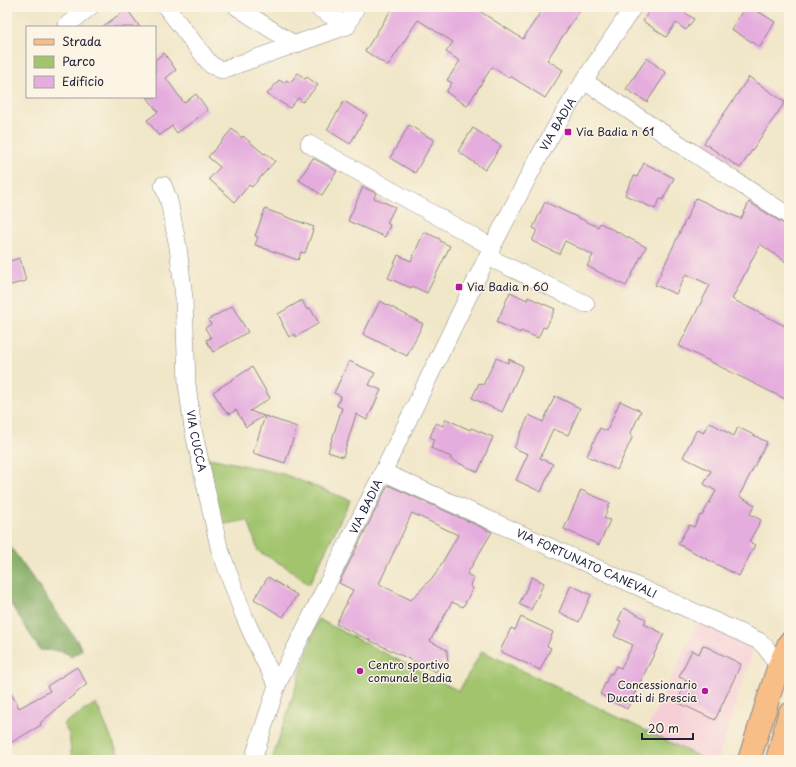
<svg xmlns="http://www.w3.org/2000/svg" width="796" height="767" viewBox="0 0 796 767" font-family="'Playpen Sans',sans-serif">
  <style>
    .built { fill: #f6cfd6 }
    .green { fill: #a1c46d; stroke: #627354 }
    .forest { fill: #80aa60; stroke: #51664e }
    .building { fill: #e5adde; fill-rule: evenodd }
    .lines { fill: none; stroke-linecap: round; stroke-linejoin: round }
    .minor-casing { stroke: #898482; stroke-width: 18 }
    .major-casing { stroke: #898482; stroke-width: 24 }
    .minor { stroke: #fff; stroke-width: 17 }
    .major { stroke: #f7be88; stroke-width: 22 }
    .poi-dot { fill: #b5179e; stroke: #fcf5e5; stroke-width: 1.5 }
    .labels { text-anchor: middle; stroke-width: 3; stroke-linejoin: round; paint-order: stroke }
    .street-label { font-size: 11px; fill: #22223b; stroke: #fcf5e5 }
    .poi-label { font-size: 11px; fill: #22223b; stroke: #fcf5e5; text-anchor: start }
  </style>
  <rect width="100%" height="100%" fill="#fcf5e5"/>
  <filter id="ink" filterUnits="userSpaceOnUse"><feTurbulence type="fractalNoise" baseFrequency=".025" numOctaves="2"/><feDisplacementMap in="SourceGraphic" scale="8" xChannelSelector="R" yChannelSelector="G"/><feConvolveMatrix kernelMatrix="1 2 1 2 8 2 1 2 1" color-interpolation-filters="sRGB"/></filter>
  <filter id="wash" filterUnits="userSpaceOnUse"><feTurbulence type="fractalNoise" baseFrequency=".012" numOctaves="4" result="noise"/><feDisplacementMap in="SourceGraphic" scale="16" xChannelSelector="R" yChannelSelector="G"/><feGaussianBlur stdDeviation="0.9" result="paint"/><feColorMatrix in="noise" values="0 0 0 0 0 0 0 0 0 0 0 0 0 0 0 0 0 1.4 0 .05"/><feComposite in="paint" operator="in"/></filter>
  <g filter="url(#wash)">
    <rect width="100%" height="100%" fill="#f0e6c8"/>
    <path class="built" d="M699 620 733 637 753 649 718 760H706L646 731Z"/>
    <g class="green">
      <path d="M205 457 283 474 350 500 309 585 286 567 258 551 248 520 220 525Z"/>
      <path d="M318 619 459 691 482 651 706 760H272Z"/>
      <path d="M96 703 121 760H72L69 734 63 724Z"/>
    </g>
    <path class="forest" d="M7 542 78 642 82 650 71 657C65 649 50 651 40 650L7 598Z"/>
    <g id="blocks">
      <g class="building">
        <path d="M393 7H473L523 39 544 7H582L547 60 563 70 545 98 510 76 509 78 492 67 467 106 446 92 452 83 447 80 460 61 446 52 453 42 418 20 388 66 365 51Z"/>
        <path d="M652 7H677L694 19 686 30 676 23 666 37 643 21Z"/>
        <path d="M745 7H751L775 22 760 47 731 29Z"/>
        <path d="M127 9 140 27H102Z"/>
        <path d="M164 53 176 70 166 78 184 103 196 94 208 110 177 133 172 126 159 136 147 120 158 112 147 97H155V60Z"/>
        <path d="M647 58 666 73 647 102 626 89Z"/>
        <path d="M298 73 305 79 307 77 318 85 303 102 298 98 290 108 267 94 279 80 284 83 287 80 290 83Z"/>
        <path d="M749 77 785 102 740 168 704 143Z"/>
        <path d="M344 101 367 115 350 144 327 130Z"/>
        <path d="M409 125 434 140 415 173 390 158Z"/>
        <path d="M473 128 501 146 485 170 458 151Z"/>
        <path d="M232 129 242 138 243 136 264 154 265 153 275 161 252 187 249 185 235 202 209 179 220 167 208 157Z"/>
        <path d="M313 158 337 171 322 195 299 180Z"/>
        <path d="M644 163 674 178 663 200 660 199 655 209 625 195 634 176 637 177Z"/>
        <path d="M363 187 376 193 374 198 395 207 387 223 390 225 385 237 348 221Z"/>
        <path d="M696 198 741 219 749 202 784 224 789 226V264L760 244 732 299 789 328V401L679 346 710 285 686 274 676 294 655 285Z"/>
        <path d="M545 202 598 227 600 223 646 247 626 286 587 266 593 255 565 241 559 254 532 241 537 230 533 228Z"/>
        <path d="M265 209 314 227 305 253 301 252 298 260 255 245 258 237 255 236Z"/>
        <path d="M424 232 440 239V241L450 246 427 293 412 286 411 288 388 278 398 255 411 261Z"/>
        <path d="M20 258 26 281 7 286V262Z"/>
        <path d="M510 292 527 300 528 297 555 309 546 328 543 327 538 338 521 331 520 333 497 322Z"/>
        <path d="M302 300 307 310 310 308 319 323 296 337 294 334 289 337 282 324H283L278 314Z"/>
        <path d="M380 301 423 324 407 356 363 334Z"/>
        <path d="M232 306 248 332 213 352 206 340 211 338 205 328 211 324 208 320Z"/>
        <path d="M496 358 508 363 509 359 523 366 502 412 472 398 479 383 483 385Z"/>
        <path d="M349 361 375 373 369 385 381 390 367 420 356 414 343 457 328 452 342 408 337 406 341 396 334 393Z"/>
        <path d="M252 367 270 398 250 411 264 416 246 427 236 410 230 414 225 411 213 392Z"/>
        <path d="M555 396 580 408 568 435 553 429 540 458 553 464 541 492 516 480 528 454 514 448 529 415 543 422Z"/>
        <path d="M620 401 641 411 630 435 633 436 617 470 587 456 600 428 607 431Z"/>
        <path d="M265 416 297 427 285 463 253 453Z"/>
        <path d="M446 419 470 430 471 428 493 437 478 472 450 459 451 457 431 448 434 439 430 437 436 423 443 426Z"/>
        <path d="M709 422 734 436 738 427 767 442 739 496 755 505 750 514 761 520 749 542 755 545 739 576 678 544 689 525 694 527 700 515 702 516 716 491 704 484 711 471 683 457 697 429 703 433Z"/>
        <path d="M388 485 492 532 467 574 474 578 470 586 473 588 463 607 452 602 430 641 447 650 448 664 442 661 436 672 336 624 353 590 339 583ZM412 513 458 535 435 575 411 600 379 584Z"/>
        <path d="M581 490 610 503 604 518 610 520 599 545 564 529Z"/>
        <path d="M268 577 297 595 283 617 254 599Z"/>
        <path d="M532 577 544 583 531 610 519 604Z"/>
        <path d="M571 585 591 595 579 622 559 612Z"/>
        <path d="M624 608 646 619 644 624 664 634 627 709 615 703V702L600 694 610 673 612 674 616 666 621 668 633 645 614 636 621 621 618 620Z"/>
        <path d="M521 617 553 632 547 646 551 648 540 670 500 651 511 628 515 630Z"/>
        <path d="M703 645 741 664 715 720 677 702 687 680 679 677 692 650 699 654Z"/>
        <path d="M77 667 87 684 40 723 41 725 7 745V686L19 708 50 691 47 686Z"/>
      </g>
    </g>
  </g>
  <g filter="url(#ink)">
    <use href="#blocks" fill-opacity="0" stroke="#898482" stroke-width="1"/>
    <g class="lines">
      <g class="minor-casing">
        <g id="minor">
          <path d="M166 7 211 65 222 70 347 26 356 7"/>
          <path d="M237 7 295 45"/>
          <path d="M317 7 347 26"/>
          <path d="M67 25 90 7"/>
          <path d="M584 81 789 216"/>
          <path d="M309 144 492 247"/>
          <path id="s1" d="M163 185 169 201 178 247 184 298 187 384 193 429 219 547 244 616 263 658 277 685"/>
          <path d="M488 257 586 304"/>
          <path id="s2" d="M383 472 759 641C768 648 773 658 778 668"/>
          <path id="s3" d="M253 760 277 685 383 472 492 247 536 162 561 118 584 81 633 7"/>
        </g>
      </g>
      <g class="major-casing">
        <g id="major">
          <path d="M749 760 778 668 789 643"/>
          <path d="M777 760 789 714"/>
        </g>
      </g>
      <use href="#minor" class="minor"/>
      <use href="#major" class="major"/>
    </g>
  </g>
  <g class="poi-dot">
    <rect x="564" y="128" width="8" height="8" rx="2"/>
    <rect x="455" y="283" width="8" height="8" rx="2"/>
    <circle cx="360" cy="671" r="4"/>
    <circle cx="705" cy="691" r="4"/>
  </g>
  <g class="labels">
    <g class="street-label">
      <text dy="4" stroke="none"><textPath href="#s3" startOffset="706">VIA BADIA</textPath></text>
      <text dy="4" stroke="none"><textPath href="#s1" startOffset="259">VIA CUCCA</textPath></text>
      <text dy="4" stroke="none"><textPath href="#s3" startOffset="278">VIA BADIA</textPath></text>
      <text dy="4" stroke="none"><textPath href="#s2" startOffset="223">VIA FORTUNATO CANEVALI</textPath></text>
    </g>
    <g class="poi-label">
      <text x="576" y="136">Via Badia n 61</text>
      <text x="467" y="291">Via Badia n 60</text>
      <text x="368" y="669">Centro sportivo<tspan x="368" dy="13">comunale Badia</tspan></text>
      <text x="697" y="689" text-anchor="end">Concessionario<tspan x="697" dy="13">Ducati di Brescia</tspan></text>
    </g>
  </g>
  <rect width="796" height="767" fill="none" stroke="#fcf5e5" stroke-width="24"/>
  <rect x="26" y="26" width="130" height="72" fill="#fcf5e5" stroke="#a5a1a1"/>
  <rect x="34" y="39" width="20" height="6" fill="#f7be88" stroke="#a5a1a1"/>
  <text x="62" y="46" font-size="12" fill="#22223b">Strada</text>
  <rect x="34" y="56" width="20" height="12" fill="#a1c46d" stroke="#a5a1a1"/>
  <text x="62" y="66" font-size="12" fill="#22223b">Parco</text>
  <rect x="34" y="76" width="20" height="12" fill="#e5adde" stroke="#a5a1a1"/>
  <text x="62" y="86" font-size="12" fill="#22223b">Edificio</text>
  <path d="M642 733v6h51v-6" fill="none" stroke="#22223b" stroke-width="2"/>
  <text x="648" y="733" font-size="12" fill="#22223b" stroke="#fcf5e5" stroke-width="3" paint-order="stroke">20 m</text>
</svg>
